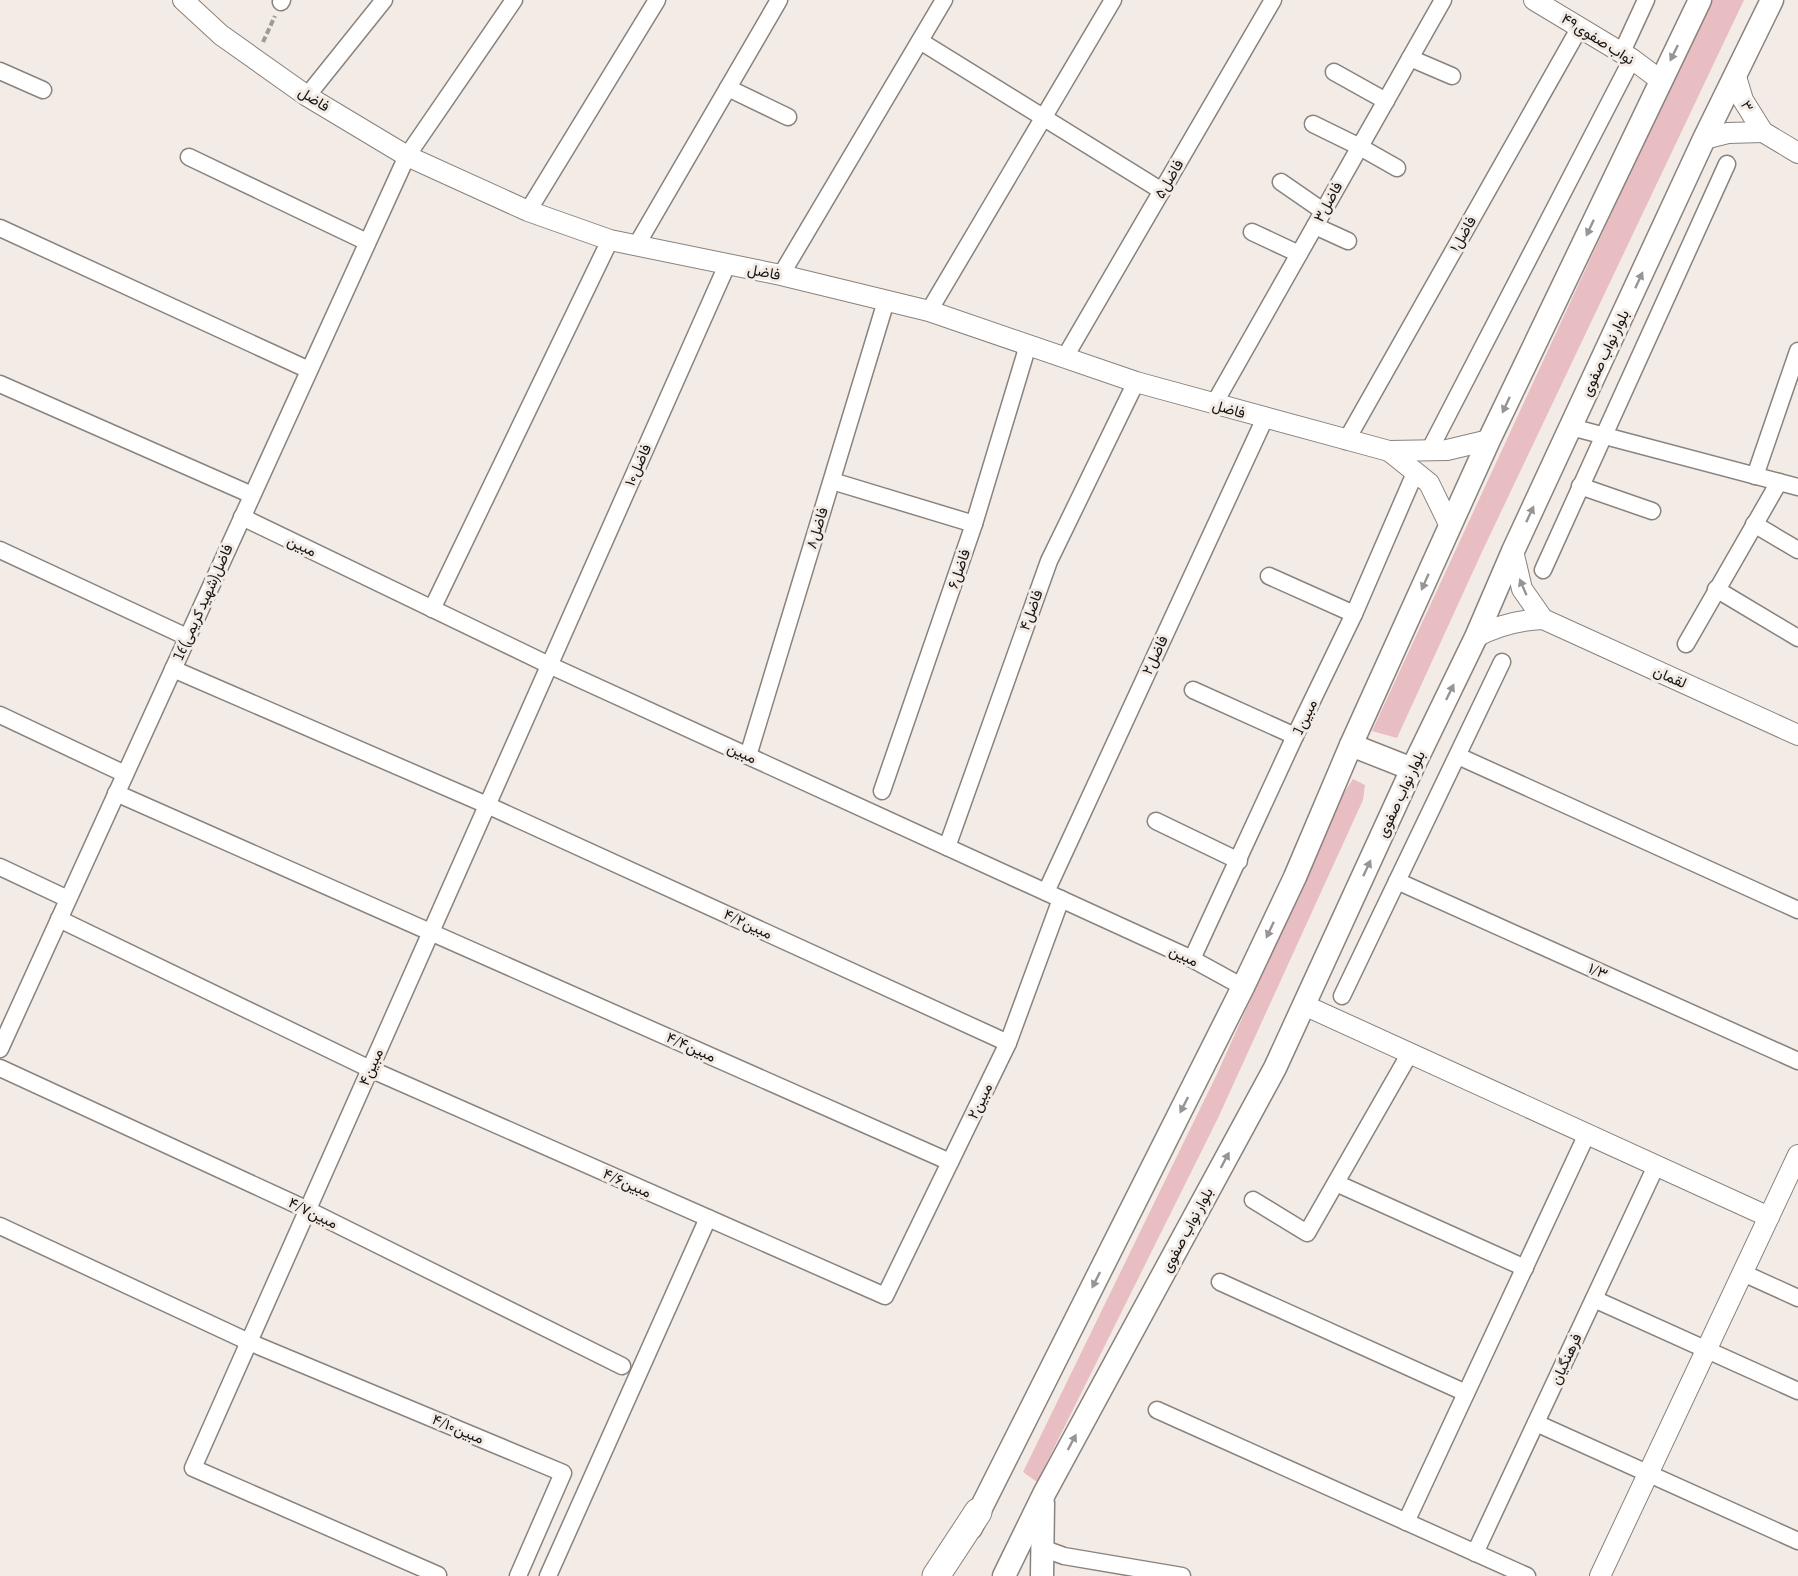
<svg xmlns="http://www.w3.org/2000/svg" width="1798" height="1576" viewBox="0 0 1798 1576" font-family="'Asap Condensed',Vazirmatn,sans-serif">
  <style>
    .green { fill: #e8bec3 }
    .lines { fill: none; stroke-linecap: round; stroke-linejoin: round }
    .minor-casing { stroke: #89827d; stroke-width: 19 }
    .tertiary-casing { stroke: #89827d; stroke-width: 22 }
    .secondary-casing { stroke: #89827d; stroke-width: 25 }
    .trunk-casing { stroke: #89827d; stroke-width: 29 }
    .path { stroke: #9f9a95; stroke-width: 4; stroke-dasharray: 6 3; stroke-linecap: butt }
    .minor { stroke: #fff; stroke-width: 16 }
    .tertiary { stroke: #fff; stroke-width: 20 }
    .secondary { stroke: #fff; stroke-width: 22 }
    .trunk { stroke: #fff; stroke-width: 27 }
    .oneway { fill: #979594 }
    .labels { text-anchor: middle; stroke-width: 6; stroke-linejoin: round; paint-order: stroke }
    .street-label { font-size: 15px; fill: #171412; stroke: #f3ece6 }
  </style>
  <rect width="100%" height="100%" fill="#f3ece6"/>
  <g class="green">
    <path d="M1710 0H1744L1481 554 1397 738 1372 731Z"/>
    <path d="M1353 779 1365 785 1363 800 1218 1118 1037 1482 1023 1472 1217 1074 1342 796Z"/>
  </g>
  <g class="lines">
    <g class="minor-casing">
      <g id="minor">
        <path d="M281 2 282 0"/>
        <path d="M920 41 1162 191"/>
        <path d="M1622 52 1646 0"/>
        <path d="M1410 58 1452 76"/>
        <path d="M0 71 43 90"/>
        <path d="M1334 72 1386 101"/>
        <path d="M728 88 788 117"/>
        <path d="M307 96 384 0"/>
        <path d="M1313 124 1360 147 1397 168"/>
        <path d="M189 157 367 242"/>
        <path d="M1281 182 1323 211"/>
        <path d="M528 211 657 0"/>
        <path d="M1315 226 1348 241"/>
        <path d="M0 228 309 370"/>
        <path d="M1252 232 1299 254"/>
        <path d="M636 246 779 0"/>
        <path d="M781 275 944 0"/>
        <path d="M929 311 1113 0"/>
        <path d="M1065 357 1273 0"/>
        <path d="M0 384 252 495"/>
        <path d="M1214 404 1443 0"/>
        <path d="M1571 427 1798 487"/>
        <path d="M1346 441 1580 27"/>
        <path d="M1429 451 1632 59"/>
        <path d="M1755 476 1798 351"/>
        <path d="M832 481 974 524"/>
        <path d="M1580 486 1652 511"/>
        <path d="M242 517 549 665 1192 959 1243 987"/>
        <path d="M1754 524 1798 550"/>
        <path d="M0 550 187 637"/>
        <path d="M1543 570 1727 164"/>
        <path d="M1269 576 1354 614"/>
        <path d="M1716 589 1798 638"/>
        <path d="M432 609 610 240"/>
        <path d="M1686 644 1779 482"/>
        <path d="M173 669 487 805 1008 1043"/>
        <path d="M1193 690 1295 736"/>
        <path d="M0 715 125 774"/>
        <path d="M748 756 886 301"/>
        <path d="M1458 756 1798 910"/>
        <path d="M882 791 974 524 1028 345"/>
        <path d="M116 793 950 1162"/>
        <path d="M1156 821 1239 861"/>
        <path d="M947 847 1049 561 1136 382"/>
        <path d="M0 867 68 899"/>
        <path d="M1397 881 1798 1061"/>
        <path d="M1046 892 1265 418"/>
        <path d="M59 919 370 1069 885 1296 1008 1043 1061 899"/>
        <path d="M1192 959 1295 736 1354 614 1415 473"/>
        <path d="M1342 996 1502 662"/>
        <path d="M0 1049 407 156 514 0"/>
        <path d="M0 1068 308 1210 622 1366"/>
        <path d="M1336 1183 1525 1268"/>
        <path d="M1253 1200 1307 1233 1410 1053"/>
        <path d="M0 1226 249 1342 563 1473 518 1576"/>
        <path d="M1743 1273 1798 1298"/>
        <path d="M1220 1282 1466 1393"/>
        <path d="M1594 1299 1798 1391"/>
        <path d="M1157 1410 1527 1576"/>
        <path d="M1536 1423 1798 1541"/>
        <path d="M1406 1522 1587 1134"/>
        <path d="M1042 1548 1064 1556 1182 1576"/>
        <path d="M1475 1553 1656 1166"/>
        <path d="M438 1575 193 1468 727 265"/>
        <path d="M548 1576 708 1218"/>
      </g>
    </g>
    <g class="tertiary-casing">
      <g id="tertiary">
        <path d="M183 0 221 35 307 96 407 156 528 211 610 240 781 275 929 311 1136 382 1389 451 1447 450 1489 440"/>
        <path d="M1534 0 1632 59 1660 80"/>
        <path d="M1736 77 1743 100 1763 132 1798 153"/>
        <path d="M1704 139 1728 133 1763 132"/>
        <path d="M1389 451 1429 483 1450 526"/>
        <path d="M1513 551 1522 589 1543 619"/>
        <path d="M1476 637C1498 625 1518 620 1543 619L1798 735"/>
        <path d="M1304 1005 1769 1217"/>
        <path d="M1600 1576 1798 1155"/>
      </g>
    </g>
    <g class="secondary-casing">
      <g id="secondary">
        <path d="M1351 745 1412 769"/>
        <path d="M971 1528 1243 987 1295 877 1351 745 1489 440 1700 0"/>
        <path d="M1004 1576 1044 1494 1275 1068 1412 769 1476 637 1513 551 1704 139 1772 0"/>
        <path d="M1042 1576 1043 1503"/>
      </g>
    </g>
    <g class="trunk-casing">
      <path id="trunk" d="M936 1576 978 1512"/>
    </g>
    <path class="path" d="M263 42 275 16"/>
    <use href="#minor" class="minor"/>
    <use href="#tertiary" class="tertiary"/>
    <use href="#secondary" class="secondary"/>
    <use href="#trunk" class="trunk"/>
  </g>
  <defs><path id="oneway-solid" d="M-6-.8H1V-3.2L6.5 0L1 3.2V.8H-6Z" transform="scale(1.5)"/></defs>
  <g class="oneway">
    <use href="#oneway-solid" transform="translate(1674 53) rotate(116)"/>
    <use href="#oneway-solid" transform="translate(1590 228) rotate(115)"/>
    <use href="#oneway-solid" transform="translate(1639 280) rotate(-65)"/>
    <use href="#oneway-solid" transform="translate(1506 405) rotate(115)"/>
    <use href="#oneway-solid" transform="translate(1530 514) rotate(-65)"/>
    <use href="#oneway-solid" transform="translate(1425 582) rotate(114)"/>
    <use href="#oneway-solid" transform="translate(1523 587) rotate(-113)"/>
    <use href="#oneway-solid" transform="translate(1450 692) rotate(-64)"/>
    <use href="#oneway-solid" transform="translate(1367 868) rotate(-65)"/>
    <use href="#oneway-solid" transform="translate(1270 930) rotate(115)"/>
    <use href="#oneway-solid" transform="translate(1184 1105) rotate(117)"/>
    <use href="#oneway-solid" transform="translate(1225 1160) rotate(-62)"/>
    <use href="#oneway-solid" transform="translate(1096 1280) rotate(117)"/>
    <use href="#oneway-solid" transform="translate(1072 1442) rotate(-62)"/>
  </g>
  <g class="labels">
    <g class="street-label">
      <text transform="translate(1598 39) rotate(32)" y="5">۴۹نواب صفوی</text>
      <text transform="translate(314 99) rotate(32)" y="5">فاضل</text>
      <text transform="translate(1747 106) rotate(62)" y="5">۳</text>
      <text transform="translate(1169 179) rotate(-60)" y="5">۵فاضل</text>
      <text transform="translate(1328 202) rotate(-61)" y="5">۳فاضل</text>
      <text transform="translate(1463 234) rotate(-61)" y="5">۱فاضل</text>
      <text transform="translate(764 272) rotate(10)" y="5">فاضل</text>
      <text transform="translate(1605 353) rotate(-65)" y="5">بلوار نواب صفوی</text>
      <text transform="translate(1229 409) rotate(16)" y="5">فاضل</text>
      <text transform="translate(638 465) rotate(-66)" y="5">۱۰فاضل</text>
      <text transform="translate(817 528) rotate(-73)" y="5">۸فاضل</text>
      <text transform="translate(302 546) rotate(26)" y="5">مبین</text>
      <text transform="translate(959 569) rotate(-71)" y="5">۶فاضل</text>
      <text transform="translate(203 602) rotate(-66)" y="5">16فاضل(شهید کریمی)</text>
      <text transform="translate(1031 610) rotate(-70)" y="5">۴فاضل</text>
      <text transform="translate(1155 655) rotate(-65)" y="5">۲فاضل</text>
      <text transform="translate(1670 677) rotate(24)" y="5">لقمان</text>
      <text transform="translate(1305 717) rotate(-64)" y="5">1مبین</text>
      <text transform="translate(742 753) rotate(25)" y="5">مبین</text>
      <text transform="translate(1401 794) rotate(-65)" y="5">بلوار نواب صفوی</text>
      <text transform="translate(748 924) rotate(25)" y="5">۴/۲مبین</text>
      <text transform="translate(1184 956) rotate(26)" y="5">مبین</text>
      <text transform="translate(1598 971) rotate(24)" y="5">۱/۳</text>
      <text transform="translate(691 1047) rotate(24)" y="5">۴/۴مبین</text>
      <text transform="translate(371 1067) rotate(-66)" y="5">۴مبین</text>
      <text transform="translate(980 1101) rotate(-64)" y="5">۲مبین</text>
      <text transform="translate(627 1183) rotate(24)" y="5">۴/۶مبین</text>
      <text transform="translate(313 1213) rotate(26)" y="5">۴/۷مبین</text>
      <text transform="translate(1187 1230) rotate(-62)" y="5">بلوار نواب صفوی</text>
      <text transform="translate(1566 1359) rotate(-65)" y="5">فرهنگیان</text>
      <text transform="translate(458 1429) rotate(23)" y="5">۴/۱۰مبین</text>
    </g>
  </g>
</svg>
